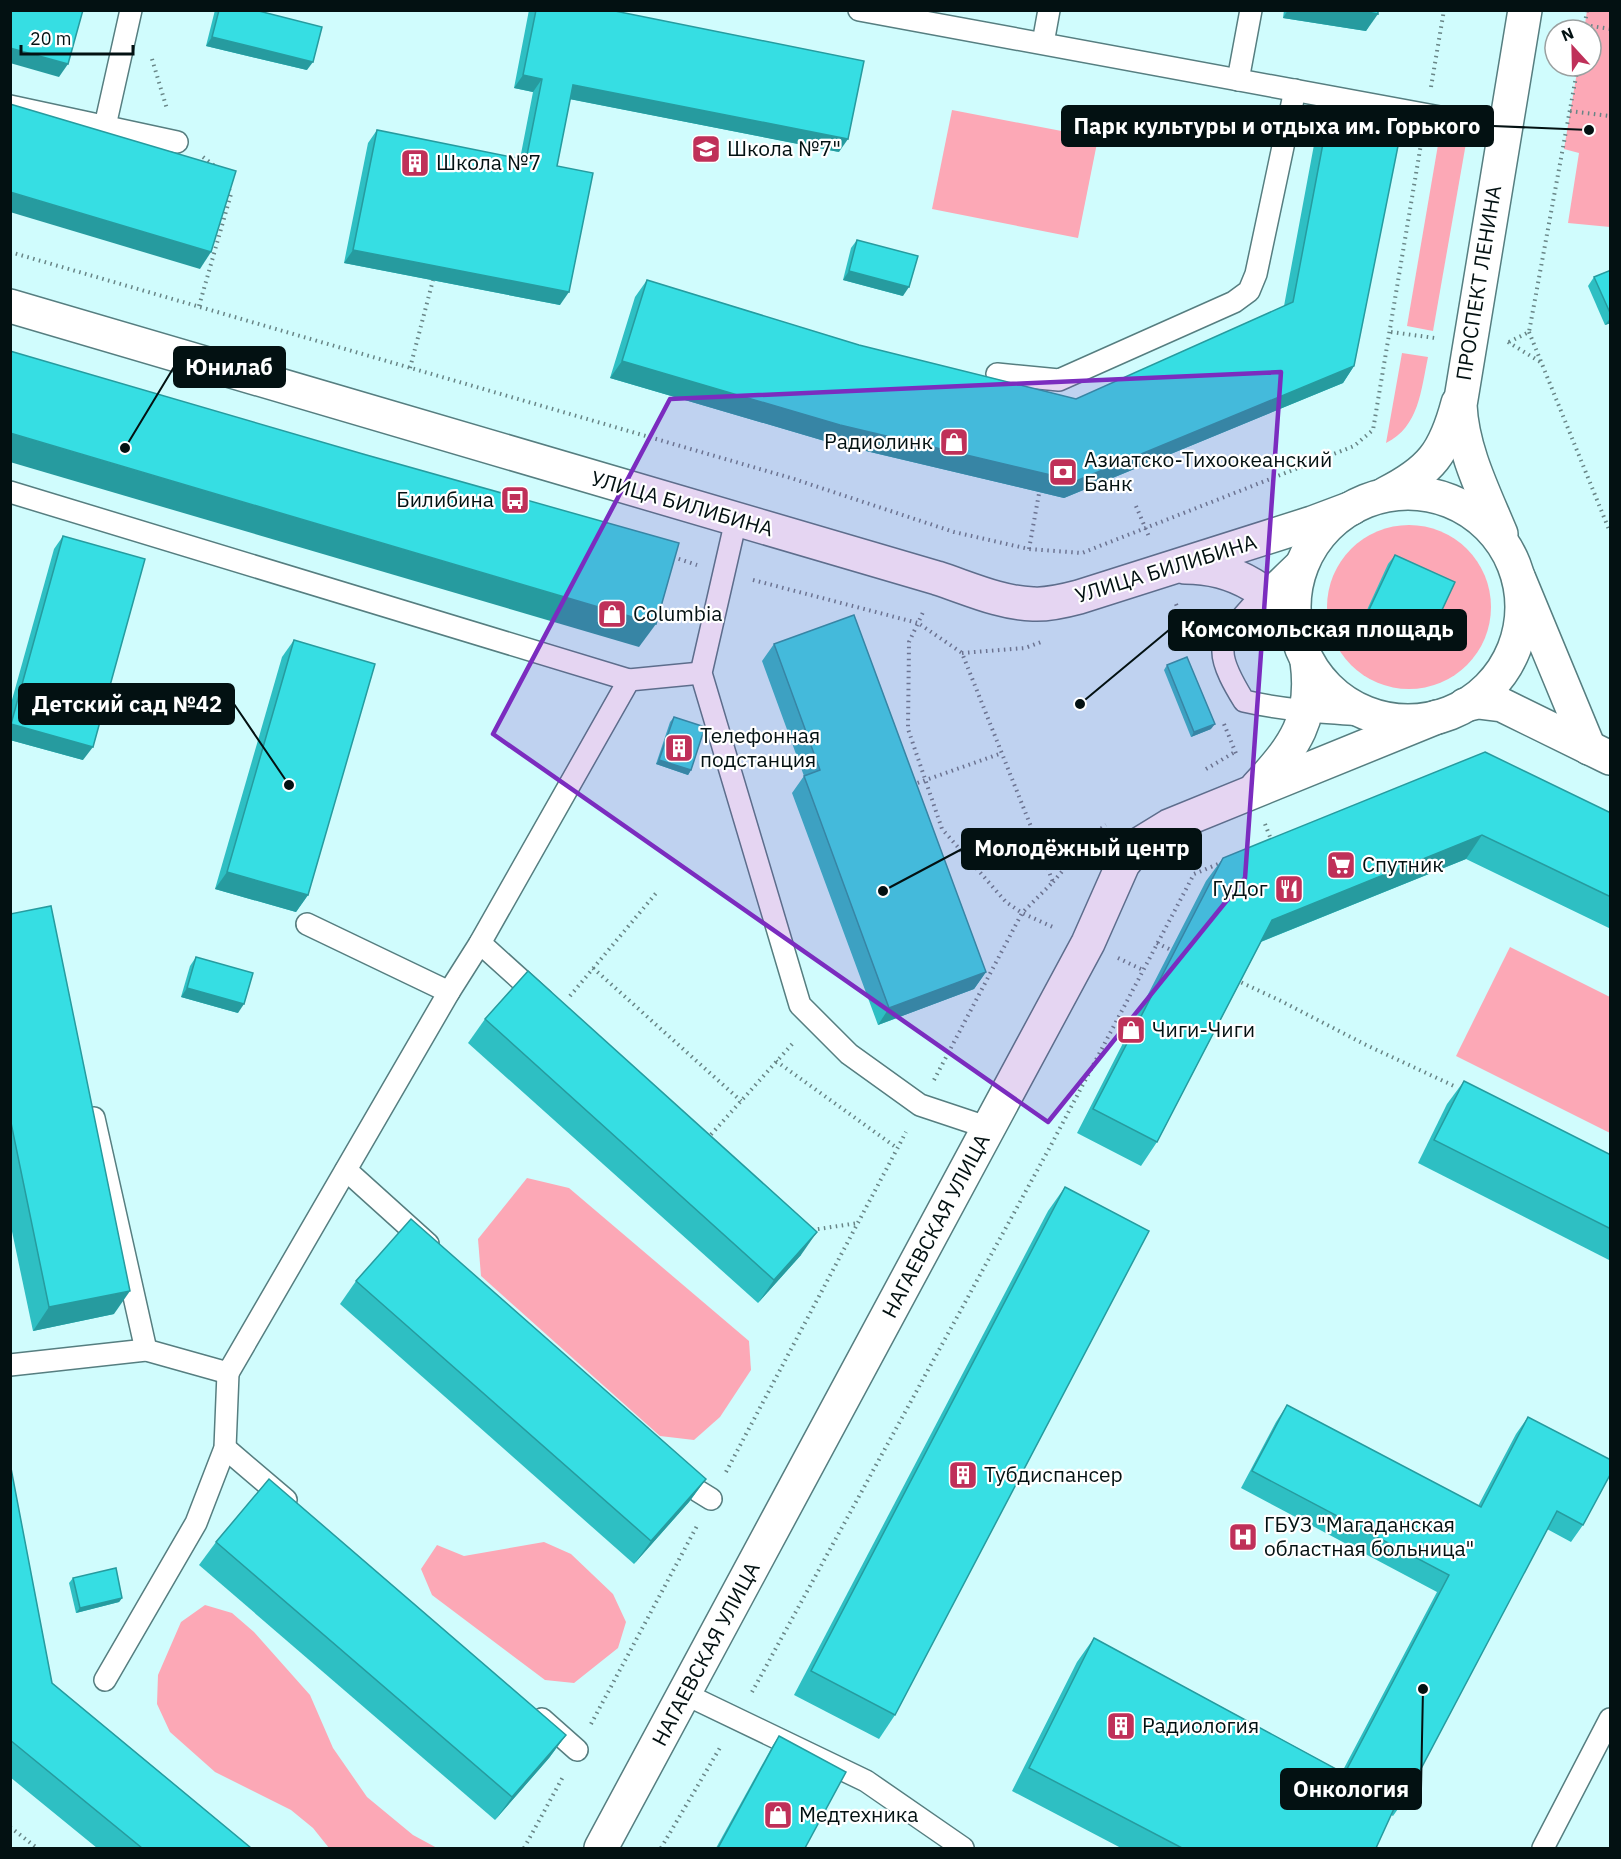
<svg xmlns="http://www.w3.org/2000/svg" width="1621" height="1859" viewBox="0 0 1621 1859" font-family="'IBM Plex Sans',sans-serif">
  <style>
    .green { fill: #fca8b6 }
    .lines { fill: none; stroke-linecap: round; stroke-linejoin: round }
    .service-casing { stroke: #567e80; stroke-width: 24 }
    .tertiary-casing { stroke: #567e80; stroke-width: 36 }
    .secondary-casing { stroke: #567e80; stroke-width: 36 }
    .primary-casing { stroke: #567e80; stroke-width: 36 }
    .path { stroke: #688586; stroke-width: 4; stroke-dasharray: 1.5 4.5; stroke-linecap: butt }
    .service { stroke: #fff; stroke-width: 21 }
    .tertiary { stroke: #fff; stroke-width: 33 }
    .secondary { stroke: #fff; stroke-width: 33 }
    .primary { stroke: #fff; stroke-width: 33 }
    .wall { fill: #2ebfc3 }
    .shaded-wall { fill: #269b9f }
    .building { fill: #36dee3; stroke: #269b9f; stroke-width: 1.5 }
    .marked { fill: #7b2cbf; fill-opacity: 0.2; stroke: #7b2cbf; stroke-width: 4.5; stroke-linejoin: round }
    .labels { text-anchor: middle; stroke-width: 4.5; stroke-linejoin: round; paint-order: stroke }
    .poi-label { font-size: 21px; fill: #031112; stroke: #fff; text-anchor: start }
    .street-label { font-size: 21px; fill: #031112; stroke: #fff }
    .leader { fill: none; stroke: #031112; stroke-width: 2 }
    .callout-dot { fill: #031112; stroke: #fff; stroke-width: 2 }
    .callout { fill: #031112; stroke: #031112; stroke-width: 2 }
    .callout-label { font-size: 22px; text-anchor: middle; font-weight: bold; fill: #fff }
  </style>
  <rect width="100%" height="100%" fill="#d0fcfd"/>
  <g class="green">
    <path d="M1587 11H1610V227L1568 223 1579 153 1564 149 1578 66H1591V30H1584Z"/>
    <path d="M952 110 1098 138 1078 238 932 209Z"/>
    <path d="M1439 139 1466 143 1433 331 1407 326Z"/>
    <path d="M1402 353 1428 357C1421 390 1419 427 1386 443Z"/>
    <circle cx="1409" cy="607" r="82"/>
    <path d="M1510 947 1610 997V1133L1456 1056Z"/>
    <path d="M527 1178 569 1188 749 1341 751 1370 720 1417 694 1440 660 1436 481 1276 478 1239Z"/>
    <path d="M544 1542 571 1554 613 1594 626 1622 618 1648 574 1683 545 1680 432 1595 421 1569 437 1545 464 1556Z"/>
    <path d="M205 1605 232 1613 254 1632 310 1695 333 1748 367 1797 413 1835 437 1848H329L313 1828 291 1810 215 1772 170 1732 157 1704 158 1675 181 1622Z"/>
  </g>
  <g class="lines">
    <g class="service-casing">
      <g id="service">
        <path d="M859 10 1505 129"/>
        <path d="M1043 43 1049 10"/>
        <path d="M1238 80 1251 10"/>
        <path d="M10 106 177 142"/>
        <path d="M105 126 131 10"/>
        <path d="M997 374 1059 380 1234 302 1249 291 1256 274 1295 90"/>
        <path d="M10 492 629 680"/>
        <path d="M736 520 701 673 800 1005 849 1054 920 1105 989 1128"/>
        <path d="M1310 549C1292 567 1224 627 1223 650 1222 665 1236 688 1244 701 1287 711 1333 713 1378 716"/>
        <path d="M307 924 449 992"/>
        <path d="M480 943 542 999"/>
        <path d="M94 1118 146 1350"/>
        <path d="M346 1170 428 1244"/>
        <path d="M10 1365 146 1350 228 1373 449 992 480 943 629 680 701 673"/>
        <path d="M225 1448 286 1500"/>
        <path d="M677 1471 698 1491 711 1499"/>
        <path d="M105 1680 196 1523 225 1448 228 1373"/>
        <path d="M685 1694 866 1781 963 1848"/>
        <path d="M542 1719 577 1750"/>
        <path d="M1543 1848 1610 1719"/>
      </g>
    </g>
    <g class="tertiary-casing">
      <g id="tertiary">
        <path d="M10 306 937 578C968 588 1000 603 1033 604 1048 605 1064 601 1079 597L1312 523 1352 508"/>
        <path d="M1185 567C1234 567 1277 591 1298 636"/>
      </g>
    </g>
    <g class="secondary-casing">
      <g id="secondary">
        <path d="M1519 579 1589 748"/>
        <path d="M1465 705 1478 702 1502 705 1610 758"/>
        <path d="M1257 787C1295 746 1315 719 1307 661"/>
        <path d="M601 1848 1088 943 1123 864 1138 845 1169 826 1437 717"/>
      </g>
    </g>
    <g class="primary-casing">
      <g id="primary">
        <circle cx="1408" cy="607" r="114"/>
        <path d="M1385 494C1431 471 1445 452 1458 403"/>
        <path d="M1501 534C1484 493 1462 450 1460 405L1525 10"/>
      </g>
    </g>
    <g class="path">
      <path d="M1585 25 1610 29"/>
      <path d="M1584 30 1587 10"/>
      <path d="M152 59 167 109"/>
      <path d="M1431 87 1444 10"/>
      <path d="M1570 111 1610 116"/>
      <path d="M203 157 216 167"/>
      <path d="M10 252 791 478 954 532 1029 549 1082 553 1354 446 1373 430 1421 144"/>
      <path d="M199 306 231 194 229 189"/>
      <path d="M1391 332 1435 338"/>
      <path d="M1529 332 1610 532"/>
      <path d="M1508 342 1542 363"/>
      <path d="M1509 342 1529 332 1578 66"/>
      <path d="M410 368 433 280"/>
      <path d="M1136 506 1150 539"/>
      <path d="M1029 549 1040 488"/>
      <path d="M673 557 697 565"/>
      <path d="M753 580 918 623 924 610"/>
      <path d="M1176 604 1193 647"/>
      <path d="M962 653 1025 648 1041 642"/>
      <path d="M1224 724 1237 756"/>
      <path d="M1206 769 1235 752"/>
      <path d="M912 785 1002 753"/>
      <path d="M1265 824 1272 842"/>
      <path d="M1053 882 1096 832 1106 825"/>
      <path d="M1157 943 1175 952"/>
      <path d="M1118 958 1143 970"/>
      <path d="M593 968 741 1101"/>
      <path d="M1236 980 1281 1001 1364 1044 1454 1086"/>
      <path d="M570 996 657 892"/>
      <path d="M776 1061 897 1148"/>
      <path d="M934 1080 1022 913 1053 882 962 653 918 623 909 642 908 729 942 829 1006 902 1022 913 1055 928"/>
      <path d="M707 1139 794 1042"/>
      <path d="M812 1230 858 1223"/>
      <path d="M726 1472 906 1132"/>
      <path d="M752 1692 1050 1147 1194 874 1223 862"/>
      <path d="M591 1724 698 1524"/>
      <path d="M10 1827 37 1848"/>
      <path d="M524 1848 564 1775"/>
      <path d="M661 1848 721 1746"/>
    </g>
    <use href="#service" class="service"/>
    <use href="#tertiary" class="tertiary"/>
    <use href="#secondary" class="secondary"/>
    <use href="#primary" class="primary"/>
  </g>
  <g class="wall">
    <path d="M215 10H255L307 70 206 46Z"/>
    <path d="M529 10H610L839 152 570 99 557 166 560 305 344 263 368 143 377 130 520 159 533 92 514 88Z"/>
    <path d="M1284 10H1378L1366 31 1283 18Z"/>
    <path d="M1328 117 1354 366 1343 383 1064 498 828 442 610 378 635 297 647 280 859 345 1076 399 1284 306 1316 134Z"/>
    <path d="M857 240 903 296 843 280 851 248Z"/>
    <path d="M1611 270V323L1605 325 1588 286 1594 277Z"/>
    <path d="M63 536 83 760 10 740V707L54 549Z"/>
    <path d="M1395 555 1427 642 1421 651 1361 623 1388 564Z"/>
    <path d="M294 640 308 895 296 912 215 889 282 657Z"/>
    <path d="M774 644 986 972 974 989 878 1025 792 793 804 776 762 661Z"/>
    <path d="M1167 665 1211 729 1191 737 1164 670Z"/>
    <path d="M674 717 691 770 688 775 656 764 670 722Z"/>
    <path d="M1611 813V929L1466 859 1261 942 1157 1142 1141 1166 1077 1133 1206 881 1223 858Z"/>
    <path d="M10 914 114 1314 33 1331 10 1222Z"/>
    <path d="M196 957 238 1013 181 997 190 966Z"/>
    <path d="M485 1019 801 1255 758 1303 468 1043Z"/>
    <path d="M1464 1081 1611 1155V1261L1418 1163 1447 1104Z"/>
    <path d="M1065 1187 895 1715 879 1739 794 1695 1048 1211Z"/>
    <path d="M356 1281 706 1479 689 1502 634 1564 340 1304Z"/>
    <path d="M1287 1405 1478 1506 1516 1434 1528 1417 1583 1525 1571 1542 1547 1529 1405 1799 1393 1816 1391 1815 1376 1848H1121L1012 1791 1077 1662 1094 1638 1342 1772 1437 1592 1241 1488 1276 1422Z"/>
    <path d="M10 1463 52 1683 251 1848H97L10 1777Z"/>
    <path d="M216 1542 566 1735 549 1758 495 1820 199 1565Z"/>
    <path d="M73 1578 122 1598 119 1602 76 1613 69 1583Z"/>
    <path d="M779 1736 805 1848H716L773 1745Z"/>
  </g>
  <g class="shaded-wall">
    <path d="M1288 10H1356L1378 14 1366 31 1283 18Z"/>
    <path d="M212 37 313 62 307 70 206 46Z"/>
    <path d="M10 48 68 64 59 77 10 63Z"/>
    <path d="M523 75 542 79 533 92 514 88Z"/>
    <path d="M573 85 848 139 839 152 564 98Z"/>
    <path d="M10 192 211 252 200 269 10 212Z"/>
    <path d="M353 250 569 292 560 305 344 263Z"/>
    <path d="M849 271 909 287 903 296 843 280Z"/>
    <path d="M1611 317V323L1605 325Z"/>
    <path d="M622 361 1076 481 1354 366 1343 383 1064 498 828 442 610 378Z"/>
    <path d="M10 433 656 624 639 647 10 462Z"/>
    <path d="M11 724 93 747 83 760 10 740Z"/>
    <path d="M1215 724 1211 729 1191 737 1194 732Z"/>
    <path d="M659 760 691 770 688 775 656 764Z"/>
    <path d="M1482 835 1466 859 1255 944 1272 920Z"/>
    <path d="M227 872 308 895 296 912 215 889Z"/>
    <path d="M986 972 974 989 878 1025 889 1008Z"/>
    <path d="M187 988 244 1004 238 1013 181 997Z"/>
    <path d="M817 1232 801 1255 758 1303 774 1280Z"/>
    <path d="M130 1291 114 1314 33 1331 49 1307Z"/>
    <path d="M706 1479 689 1502 634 1564 651 1541Z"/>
    <path d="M122 1598 119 1602 76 1613 80 1608Z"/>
    <path d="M566 1735 549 1758 495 1820 512 1797Z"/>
  </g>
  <g class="building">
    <path d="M10 10H83L68 64 10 48Z"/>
    <path d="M219 10H255L322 27 313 62 212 37Z"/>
    <path d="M536 10H610L864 61 848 139 573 85 557 166 593 173 569 292 353 250 377 130 526 160 542 79 523 75Z"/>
    <path d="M1356 10H1378V14Z"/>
    <path d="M10 104 236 171 211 252 10 192Z"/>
    <path d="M1328 117 1401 131 1354 366 1076 481 840 425 622 361 647 280 859 345 1076 399 1293 302Z"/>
    <path d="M857 240 918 256 909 287 849 271Z"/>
    <path d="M1611 270V315L1594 277Z"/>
    <path d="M10 351 363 454 679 543 656 624 10 433Z"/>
    <path d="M63 536 145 559 93 747 11 724Z"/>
    <path d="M1395 555 1455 582 1427 642 1367 614Z"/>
    <path d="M854 615 986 972 889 1008 804 776 820 770 774 644Z"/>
    <path d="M294 640 375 664 308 895 227 872Z"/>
    <path d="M1187 657 1215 724 1194 732 1167 665Z"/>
    <path d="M674 717 705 727 691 770 659 760Z"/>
    <path d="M1485 752 1611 813V897L1482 835 1272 920 1157 1142 1093 1109 1223 858Z"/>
    <path d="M51 906 130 1291 49 1307 10 1118V914Z"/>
    <path d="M196 957 253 973 244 1004 187 988Z"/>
    <path d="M528 971 817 1232 774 1280 485 1019Z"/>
    <path d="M1464 1081 1611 1155V1229L1434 1140Z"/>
    <path d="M1065 1187 1149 1231 895 1715 811 1671Z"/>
    <path d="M411 1219 706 1479 651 1541 356 1281Z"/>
    <path d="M1287 1405 1481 1507 1528 1417 1611 1460V1473L1583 1525 1557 1511 1405 1799 1347 1769 1449 1575 1252 1471Z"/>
    <path d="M10 1463 52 1683 251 1848H142L10 1740Z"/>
    <path d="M269 1479 566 1735 512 1797 216 1542Z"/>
    <path d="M116 1568 122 1598 80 1608 73 1578Z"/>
    <path d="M1094 1638 1397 1802 1376 1848H1182L1029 1768Z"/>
    <path d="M779 1736 846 1772 805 1848H718Z"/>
  </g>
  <path class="marked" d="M1281 372 1245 878 1048 1122 493 734 670 399Z"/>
  <defs>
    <g id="school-square" transform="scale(1.5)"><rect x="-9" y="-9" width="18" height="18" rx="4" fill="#bf3059" stroke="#fff"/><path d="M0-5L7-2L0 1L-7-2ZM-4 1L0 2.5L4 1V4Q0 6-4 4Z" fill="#fff"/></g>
    <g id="building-square" transform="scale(1.5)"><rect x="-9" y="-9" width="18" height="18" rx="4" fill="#bf3059" stroke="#fff"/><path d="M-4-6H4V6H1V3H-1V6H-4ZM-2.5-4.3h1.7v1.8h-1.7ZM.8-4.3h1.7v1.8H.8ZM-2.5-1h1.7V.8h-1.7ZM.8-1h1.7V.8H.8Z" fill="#fff"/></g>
    <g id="shop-square" transform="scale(1.5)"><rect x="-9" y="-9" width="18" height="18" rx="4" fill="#bf3059" stroke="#fff"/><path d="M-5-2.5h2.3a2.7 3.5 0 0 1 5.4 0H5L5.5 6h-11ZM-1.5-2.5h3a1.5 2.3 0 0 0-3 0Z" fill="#fff"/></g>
    <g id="bank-square" transform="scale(1.5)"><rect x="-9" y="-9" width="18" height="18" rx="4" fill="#bf3059" stroke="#fff"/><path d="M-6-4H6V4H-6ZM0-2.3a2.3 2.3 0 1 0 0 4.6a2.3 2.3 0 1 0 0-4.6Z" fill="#fff"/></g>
    <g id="bus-square" transform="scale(1.5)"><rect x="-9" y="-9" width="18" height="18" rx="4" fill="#bf3059" stroke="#fff"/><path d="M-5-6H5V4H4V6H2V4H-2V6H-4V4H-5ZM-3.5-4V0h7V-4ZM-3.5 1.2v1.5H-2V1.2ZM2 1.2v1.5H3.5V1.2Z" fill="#fff"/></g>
    <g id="supermarket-square" transform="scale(1.5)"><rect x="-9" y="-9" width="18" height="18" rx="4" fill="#bf3059" stroke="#fff"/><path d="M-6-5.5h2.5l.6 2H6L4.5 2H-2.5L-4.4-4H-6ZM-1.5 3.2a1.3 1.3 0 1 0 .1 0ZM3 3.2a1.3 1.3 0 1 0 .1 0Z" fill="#fff"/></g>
    <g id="restaurant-square" transform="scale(1.5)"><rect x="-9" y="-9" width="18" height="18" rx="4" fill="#bf3059" stroke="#fff"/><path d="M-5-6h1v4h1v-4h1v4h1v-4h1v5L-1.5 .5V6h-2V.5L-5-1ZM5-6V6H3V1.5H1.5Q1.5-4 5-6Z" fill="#fff"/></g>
    <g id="hospital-square" transform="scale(1.5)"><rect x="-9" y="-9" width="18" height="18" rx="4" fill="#bf3059" stroke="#fff"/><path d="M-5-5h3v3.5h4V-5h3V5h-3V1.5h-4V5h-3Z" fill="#fff"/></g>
  </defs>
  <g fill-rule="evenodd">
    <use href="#school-square" x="706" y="149"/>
    <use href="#building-square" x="415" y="163"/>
    <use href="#shop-square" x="954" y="442"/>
    <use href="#bank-square" x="1063" y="472"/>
    <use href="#bus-square" x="515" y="500"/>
    <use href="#shop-square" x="612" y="614"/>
    <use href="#building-square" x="679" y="748"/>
    <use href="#supermarket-square" x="1341" y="865"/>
    <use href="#restaurant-square" x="1289" y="889"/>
    <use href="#shop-square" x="1131" y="1030"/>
    <use href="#building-square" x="963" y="1475"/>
    <use href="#hospital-square" x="1243" y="1537"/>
    <use href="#building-square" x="1121" y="1726"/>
    <use href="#shop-square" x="778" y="1815"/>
  </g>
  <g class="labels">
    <g class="poi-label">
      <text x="727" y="156">Школа №7"</text>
      <text x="436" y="170">Школа №7</text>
      <text x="933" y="449" text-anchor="end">Радиолинк</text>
      <text x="1084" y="467">Азиатско-Тихоокеанский<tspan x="1084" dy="24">Банк</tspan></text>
      <text x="494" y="507" text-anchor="end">Билибина</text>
      <text x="633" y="621">Columbia</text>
      <text x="700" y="743">Телефонная<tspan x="700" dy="24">подстанция</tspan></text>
      <text x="1362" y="872">Спутник</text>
      <text x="1268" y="896" text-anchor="end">ГуДог</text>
      <text x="1152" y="1037">Чиги-Чиги</text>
      <text x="984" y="1482">Тубдиспансер</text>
      <text x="1264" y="1532">ГБУЗ "Магаданская<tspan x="1264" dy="24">областная больница"</tspan></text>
      <text x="1142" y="1733">Радиология</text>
      <text x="799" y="1822">Медтехника</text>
    </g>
    <g class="street-label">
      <text transform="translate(1479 283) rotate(-81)" y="7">ПРОСПЕКТ ЛЕНИНА</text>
      <text transform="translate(682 504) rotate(16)" y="7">УЛИЦА БИЛИБИНА</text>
      <text transform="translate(1166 569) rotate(-17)" y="7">УЛИЦА БИЛИБИНА</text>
      <text transform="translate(936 1226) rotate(-62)" y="7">НАГАЕВСКАЯ УЛИЦА</text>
      <text transform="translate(706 1654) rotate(-62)" y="7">НАГАЕВСКАЯ УЛИЦА</text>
    </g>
  </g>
  <path class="leader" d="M1589 130L1493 126M125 448L174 367M1080 704L1169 630M289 785L234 704M883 891L962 849M1423 1689L1421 1789"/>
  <g class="callout-dot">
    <circle cx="1589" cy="130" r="6"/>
    <circle cx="125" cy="448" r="6"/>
    <circle cx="1080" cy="704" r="6"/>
    <circle cx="289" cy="785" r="6"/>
    <circle cx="883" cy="891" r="6"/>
    <circle cx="1423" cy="1689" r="6"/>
  </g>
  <g class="callout">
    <rect x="1062" y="106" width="431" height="40" rx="6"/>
    <rect x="174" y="347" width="111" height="40" rx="6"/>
    <rect x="1169" y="610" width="297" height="40" rx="6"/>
    <rect x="19" y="684" width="215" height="40" rx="6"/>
    <rect x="962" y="829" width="239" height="40" rx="6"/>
    <rect x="1281" y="1769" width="140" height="40" rx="6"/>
  </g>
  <g class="callout-label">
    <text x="1277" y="134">Парк культуры и отдыха им. Горького</text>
    <text x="229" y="375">Юнилаб</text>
    <text x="1317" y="637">Комсомольская площадь</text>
    <text x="127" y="712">Детский сад №42</text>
    <text x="1082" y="856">Молодёжный центр</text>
    <text x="1351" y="1797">Онкология</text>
  </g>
  <rect width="1621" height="1859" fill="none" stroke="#031112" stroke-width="24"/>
  <g transform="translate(1573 48) rotate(338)"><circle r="28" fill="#ffffff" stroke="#9aa0a0" stroke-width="1.5"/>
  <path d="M0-4.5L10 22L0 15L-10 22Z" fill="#bf3059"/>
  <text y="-9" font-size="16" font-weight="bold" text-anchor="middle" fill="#031112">N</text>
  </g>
  <path d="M21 45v9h112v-9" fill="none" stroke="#031112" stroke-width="3"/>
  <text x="30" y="45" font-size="18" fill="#031112" stroke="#ffffff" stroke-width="4.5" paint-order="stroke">20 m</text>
</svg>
